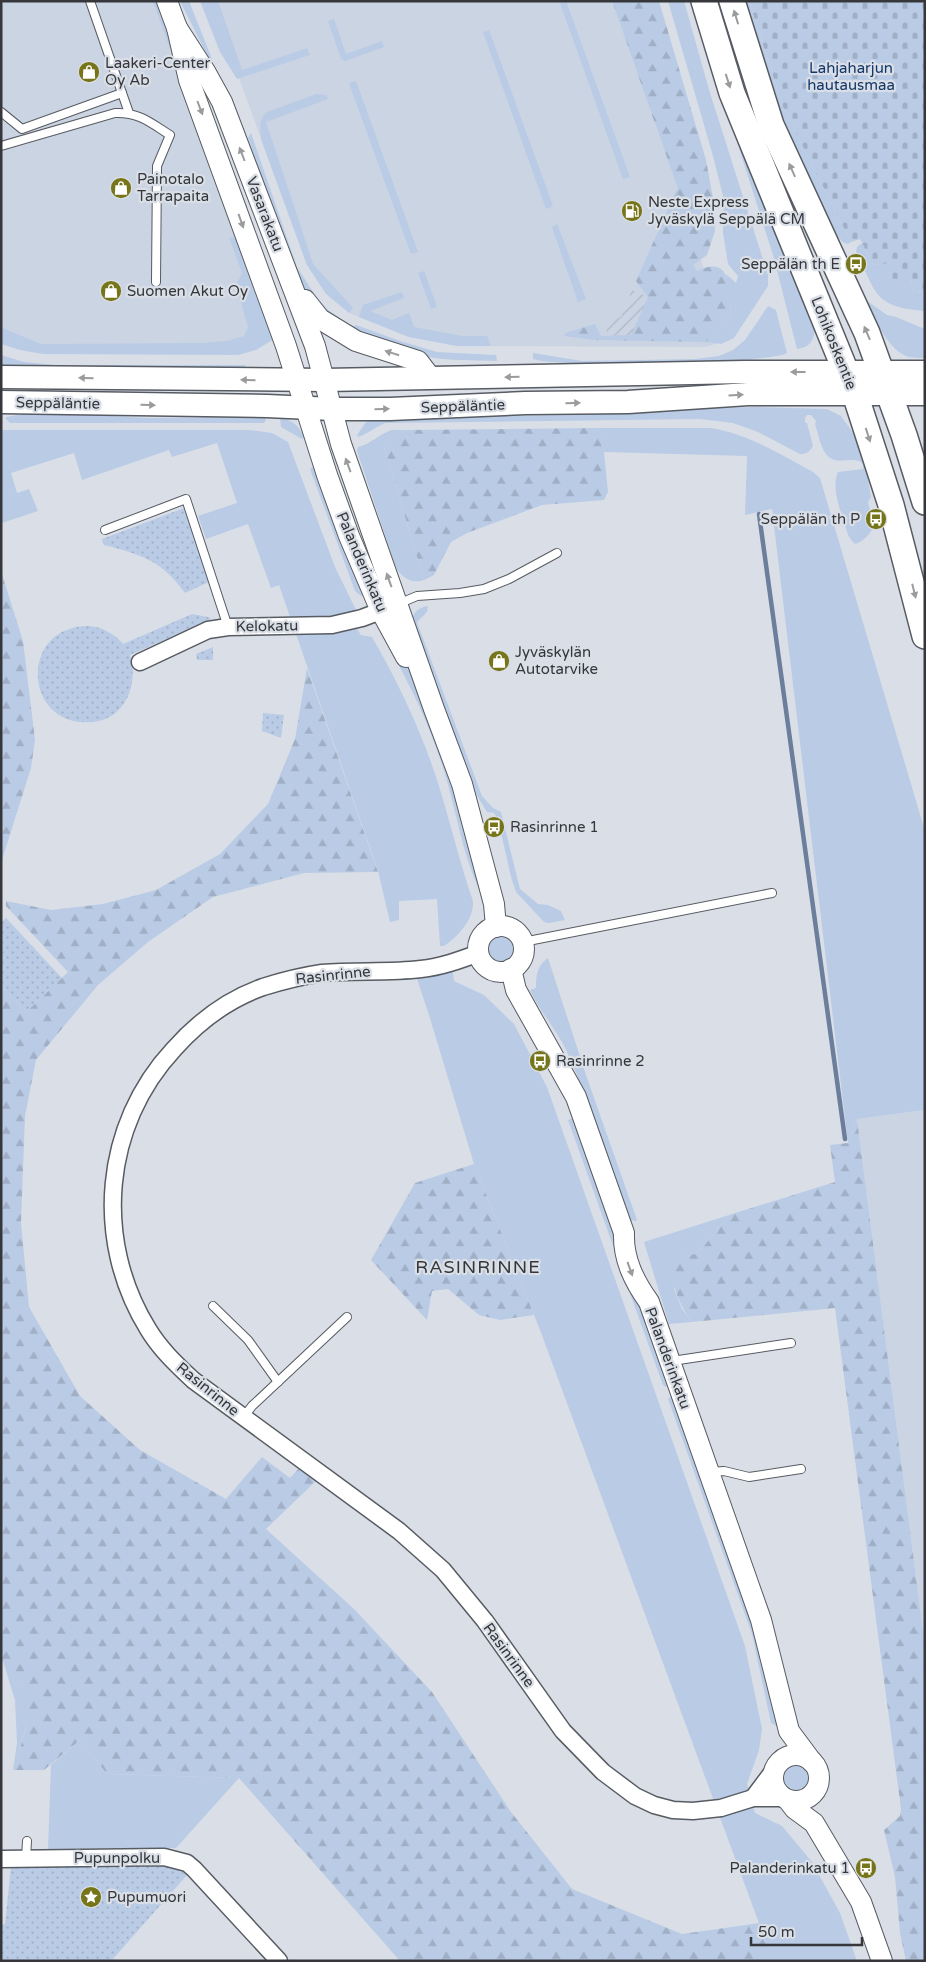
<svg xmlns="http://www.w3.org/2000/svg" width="926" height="1962" viewBox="0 0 926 1962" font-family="'Varela Round',sans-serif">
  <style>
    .built { fill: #cbd4e3 }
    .industrial { fill: url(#industrial-furrows) }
    .green { fill: #b9cbe5 }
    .forest { fill: url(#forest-firs) }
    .cemetery { fill: url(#cemetery-stones) }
    .park { fill: url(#park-dots) }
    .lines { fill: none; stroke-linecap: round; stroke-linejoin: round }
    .stream { stroke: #6b7e9b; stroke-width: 4.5 }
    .service-casing { stroke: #575b62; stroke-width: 10 }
    .minor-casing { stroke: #575b62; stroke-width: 19 }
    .tertiary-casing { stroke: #575b62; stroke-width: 22 }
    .secondary-casing { stroke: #575b62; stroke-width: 25 }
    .primary-casing { stroke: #575b62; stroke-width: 28 }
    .service { stroke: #fff; stroke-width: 8 }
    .minor { stroke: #fff; stroke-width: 16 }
    .tertiary { stroke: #fff; stroke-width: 20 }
    .secondary { stroke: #fff; stroke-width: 22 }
    .primary { stroke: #fff; stroke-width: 25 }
    .oneway { fill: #9a9b9c }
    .labels { text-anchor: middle; stroke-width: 4.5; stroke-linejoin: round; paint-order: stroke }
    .poi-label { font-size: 15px; fill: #35373a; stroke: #dadfe7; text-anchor: start }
    .park-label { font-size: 15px; fill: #133769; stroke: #dadfe7 }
    .street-label { font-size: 15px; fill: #35373a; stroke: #dadfe7 }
    .quarter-label { font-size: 18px; letter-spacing: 1px; fill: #35373a; stroke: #dadfe7 }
  </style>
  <defs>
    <pattern id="industrial-furrows" width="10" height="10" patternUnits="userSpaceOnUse" patternTransform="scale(1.25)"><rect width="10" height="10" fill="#cbd4e3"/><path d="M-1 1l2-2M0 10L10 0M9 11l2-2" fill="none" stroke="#afb7c4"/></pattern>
    <pattern id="forest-firs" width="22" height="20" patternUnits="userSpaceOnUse" patternTransform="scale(1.25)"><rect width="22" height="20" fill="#b9cbe5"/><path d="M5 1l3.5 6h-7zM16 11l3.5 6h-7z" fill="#a0afc5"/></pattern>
    <pattern id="cemetery-stones" width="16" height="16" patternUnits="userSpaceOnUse" patternTransform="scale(1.25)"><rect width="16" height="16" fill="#b9cbe5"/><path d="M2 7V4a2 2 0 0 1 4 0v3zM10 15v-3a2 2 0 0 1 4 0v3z" fill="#a0afc5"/></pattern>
    <pattern id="park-dots" width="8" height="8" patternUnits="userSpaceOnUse" patternTransform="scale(1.25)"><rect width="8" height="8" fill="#b9cbe5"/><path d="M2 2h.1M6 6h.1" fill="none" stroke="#a0afc5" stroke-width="1.8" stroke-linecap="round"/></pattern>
  </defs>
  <rect width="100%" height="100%" fill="#dadfe7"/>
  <g class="built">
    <path d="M1 1H159L276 322 234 348 41 344 1 327Z"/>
    <path d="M211 1H612L678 189 727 340 706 347 457 346 409 337 349 313 307 265Z"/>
    <path d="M925 1110V1647L857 1119Z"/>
  </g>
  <path class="industrial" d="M632 290 648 297 631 335 607 336 606 321 621 317Z"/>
  <g class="green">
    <path d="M153 1H159L185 72 179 74Z"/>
    <path d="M180 1H189L212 59 210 61Z"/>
    <path d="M200 1H218L242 70 307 48 310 55 237 79 220 52Z"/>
    <path d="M566 1 630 177 623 179 560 3Z"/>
    <path d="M668 1H684L710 93 768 275V286L734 338 721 344 706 342 731 315 726 274 736 283 738 276 728 264 723 233V196L713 156Z"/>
    <path d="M744 1H749L783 107 851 242 848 244 842 242 829 225 797 155 769 82Z"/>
    <path d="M334 19 346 54 382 41 384 47 345 61 341 59 328 21Z"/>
    <path d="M489 30 553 206 546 209 483 32Z"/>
    <path d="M356 81 418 252 411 254 349 83Z"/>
    <path d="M316 94 326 95 328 99 266 122 313 264 353 308 349 313 326 294 307 265 261 139C260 129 259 118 267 112Z"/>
    <path d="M251 133 297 267 317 298 328 310 344 321 343 324 311 299 293 268 248 138Z"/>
    <path d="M743 147 815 330C813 342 810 347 797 349L773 255 739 148Z"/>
    <path d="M557 224 586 299 578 302 552 227Z"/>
    <path d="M229 237 238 238 274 339 256 350 238 355 43 354 20 350 1 344V327L41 344 202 343 227 341 244 336 248 327 236 285 242 273Z"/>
    <path d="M862 243 873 265 891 263 911 279 913 292 925 291V311C873 307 877 293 856 252L857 247Z"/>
    <path d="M424 271 437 307 431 309 418 273Z"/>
    <path d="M402 292 404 298 370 311 392 320 409 313 414 327 462 336H487L491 346H457L409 337 359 317 363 305Z"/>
    <path d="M867 301 887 315 896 317 925 329V358C920 358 914 358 909 357 889 352 874 318 867 301Z"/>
    <path d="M768 306 776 310 787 353C768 364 557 368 533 359V353L582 361 695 359 719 356 733 350 745 340Z"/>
    <path d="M356 325 400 341 437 352 496 355 497 361C474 360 450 361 428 357 402 351 376 338 351 328Z"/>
    <path d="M1 355 24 362 54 365H245L246 369 1 367Z"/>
    <path d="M755 407 827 409 841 416 859 441 864 455 871 497 868 502 871 514 868 515 871 523H873C874 532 864 541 855 544L852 541 848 535C843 518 830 488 838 472L863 469V464C854 454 837 468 826 454 820 446 818 433 815 424L816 421 811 415H807L805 418V422L807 423 813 446C809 452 807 454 800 454L758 432 733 423 700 419 385 423C375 427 368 434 358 437L357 435 366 422 379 417 580 415 710 408Z"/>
    <path d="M36 412 148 418 265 417 266 420 264 423H10L6 419V417Z"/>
    <path d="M280 418C291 419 301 427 304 438L302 439 281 427Z"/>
    <path d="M595 428H711C748 434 780 454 813 472L820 478 925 831V1110L857 1119 848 1143 772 509 745 515 747 456 604 452 600 434Z"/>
    <path d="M1 430H250L272 433 288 442 335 567 356 610 347 614 361 635 372 637C398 682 421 730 437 780 450 820 459 861 473 901 474 920 458 936 444 946H440L437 899 399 901V920L390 922 378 871 279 585 271 588 248 524 206 539 198 516 237 503 217 443 172 457 169 450 82 480 74 453 11 473 17 493 29 489 38 511 2 523Z"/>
    <path d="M392 430H407L384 447 424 580C411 584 403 578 396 568L357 451 358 447C371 444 379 434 392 430Z"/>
    <path d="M315 465 364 595 361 596 355 591 310 469Z"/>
    <path d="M428 606 427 612 417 622 482 796 493 808 501 812 520 889 538 904 548 905 561 911 565 920 549 923 544 922 516 892 511 877 498 819 494 813 487 812 476 794 411 622C414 612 417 608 428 606Z"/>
    <path d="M390 644 405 661 439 735 483 897C464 861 458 819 447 781 434 735 413 689 389 648Z"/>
    <circle cx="501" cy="949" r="12"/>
    <path d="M548 958 586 1075 637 1220 636 1221 630 1220C609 1164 592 1106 567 1052 557 1030 540 1012 530 990L536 988C536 974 537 966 548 958Z"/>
    <path d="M453 972 454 981 484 995 514 1024 547 1087 745 1646 762 1729 759 1750 747 1784 755 1813 782 1826 812 1862 840 1913 857 1961H773L540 1330 474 1164 429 1015 416 976Z"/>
    <path d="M576 1117 617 1237 615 1251 568 1120Z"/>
    <path d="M729 1215 704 1246 695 1254 681 1257 674 1289 682 1309 692 1322 669 1324 644 1242Z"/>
    <path d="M632 1287 635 1291 670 1385 666 1387 663 1385 628 1288Z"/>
    <path d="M673 1395 759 1634 780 1728 771 1723 752 1634 668 1399Z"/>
    <path d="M3 1661C19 1674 31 1700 27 1721 24 1737 18 1754 13 1770L17 1743 15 1700Z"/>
    <path d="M80 1740 107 1774 239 1778 176 1848 48 1849 51 1765Z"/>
    <circle cx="796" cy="1778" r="12"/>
  </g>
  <g class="forest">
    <path d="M612 1H659L706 160 714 203 715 231 707 255 693 265 697 271C733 254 728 289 731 315L706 342 595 340 564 336 565 333 595 324 601 336 631 335 648 297 636 281 676 191 678 189Z"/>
    <path d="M595 428 600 433 604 452 608 492 604 500 542 505 467 533 451 542 434 575 424 580 384 447 388 443 407 430Z"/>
    <path d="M1 571 23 641 35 740 31 768 1 863Z"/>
    <path d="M307 668 378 872 304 873 213 897 148 942 98 985 36 1060 25 1116 21 1223 29 1307 80 1396 140 1450 226 1499 262 1457 290 1478 299 1468 317 1480 266 1529 354 1609 432 1692 511 1812 572 1889 682 1934 760 1923 773 1961H400L239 1778 107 1774 80 1740 44 1770H13C17 1756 27 1731 27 1717 28 1695 18 1673 1 1660V986L26 1012 68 972 6 906V901L51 910 103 904 156 890 220 854 268 804 295 739Z"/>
    <path d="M857 1119 925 1647V1961H906L900 1933 895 1877 884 1830 900 1816 901 1809 835 1308 692 1322C679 1305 674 1289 670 1269L681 1257 695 1254 704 1246 729 1215 835 1182 830 1145 848 1143Z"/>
    <path d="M474 1164 534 1315 500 1320 479 1315 448 1289 432 1291 427 1320 371 1260 415 1183Z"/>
  </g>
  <path class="cemetery" d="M749 1H925V291L913 292 911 279 893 282 891 263 873 265 860 239 851 242 783 107Z"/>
  <g class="park">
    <path d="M184 508 209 582 185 593C161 560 142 555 104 545L102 539Z"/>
    <path d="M192 614 208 617 211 619 130 655C139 683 126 719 93 722 22 729 18 624 90 626 102 627 115 634 123 644Z"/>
    <path d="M213 647V660H197L196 654Z"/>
    <path d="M263 713 284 715 281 738 262 731Z"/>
    <path d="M6 918 62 978 26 1012 1 986V923Z"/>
    <path d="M11 1866H171L187 1875 113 1959 109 1961H1V1925L5 1924Z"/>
  </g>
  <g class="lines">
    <path class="stream" d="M759 514 845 1139"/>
    <g class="service-casing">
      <g id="service">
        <path d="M90 1 129 113"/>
        <path d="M1 112 22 129 122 93"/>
        <path d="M1 146 115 113C139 112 151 123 170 135L157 166 156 282"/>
        <path d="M105 530 186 499 228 627"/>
        <path d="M398 604 417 596 460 593 484 589 509 579 557 553"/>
        <path d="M523 942 772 893"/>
        <path d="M213 1306 248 1340 278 1382"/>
        <path d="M672 1361 791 1343"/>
        <path d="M243 1418 252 1406 347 1317"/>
        <path d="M710 1472 724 1471 749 1477 801 1469"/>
        <path d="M26 1858 27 1841"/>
      </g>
    </g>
    <g class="minor-casing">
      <g id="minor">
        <path d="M140 662 208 630 228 627 332 625 362 618 391 607"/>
        <path d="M479 953C460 960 441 967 421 969 388 973 355 970 322 973 302 976 282 981 263 987 229 999 198 1022 174 1049 103 1125 93 1240 148 1329 160 1349 176 1364 193 1380L399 1531 443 1570 485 1621 563 1731 603 1772 635 1796 654 1805 673 1810 693 1811 721 1808 753 1798H784"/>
        <path d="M753 1798 774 1770"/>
        <path d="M1 1859 164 1857 187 1863 194 1869 279 1961"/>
      </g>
    </g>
    <g class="tertiary-casing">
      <g id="tertiary">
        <path d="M167 1 177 28 189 80 286 346 327 475 349 536 381 611 406 657"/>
        <path d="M177 28 206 73 222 102 315 346 341 444 434 709 462 784 494 904 496 927"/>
        <path d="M305 300 320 319 356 341 418 361 431 378"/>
        <circle cx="501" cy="949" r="23"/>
        <path d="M511 969 516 990 576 1097 624 1233C623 1259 634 1281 649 1302L761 1620 789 1731 812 1762"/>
        <circle cx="796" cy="1778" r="23"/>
        <path d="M788 1800 795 1809 814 1823 861 1902 882 1961"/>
      </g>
    </g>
    <g class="secondary-casing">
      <g id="secondary">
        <path d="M1 377 325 380 745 372H925"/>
        <path d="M1 402 267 406 333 409H390L525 403 628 402 748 394H925"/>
      </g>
    </g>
    <g class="primary-casing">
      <g id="primary">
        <path d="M704 1 732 93 855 394 891 505 925 636"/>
        <path d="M732 1 771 125 867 333 904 435 925 502"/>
      </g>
    </g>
    <use href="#service" class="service"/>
    <use href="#minor" class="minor"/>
    <use href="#tertiary" class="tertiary"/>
    <use href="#secondary" class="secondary"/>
    <use href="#primary" class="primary"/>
  </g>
  <defs><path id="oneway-solid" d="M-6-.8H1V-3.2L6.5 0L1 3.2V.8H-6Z" transform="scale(1.25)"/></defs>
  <g class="oneway">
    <use href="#oneway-solid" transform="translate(736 17) rotate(-107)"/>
    <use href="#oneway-solid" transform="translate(728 81) rotate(72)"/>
    <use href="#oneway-solid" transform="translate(200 108) rotate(69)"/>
    <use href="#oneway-solid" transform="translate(242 154) rotate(-111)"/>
    <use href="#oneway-solid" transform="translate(792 170) rotate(-114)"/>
    <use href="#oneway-solid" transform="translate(241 221) rotate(70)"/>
    <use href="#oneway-solid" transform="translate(867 333) rotate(-113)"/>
    <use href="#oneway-solid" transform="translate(392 353) rotate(-162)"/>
    <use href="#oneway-solid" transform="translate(798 372) rotate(-180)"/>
    <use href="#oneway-solid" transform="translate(512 377) rotate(179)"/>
    <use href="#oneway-solid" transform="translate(86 378) rotate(-179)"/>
    <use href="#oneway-solid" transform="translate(248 380) rotate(-179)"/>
    <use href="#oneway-solid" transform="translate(736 395) rotate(-4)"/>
    <use href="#oneway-solid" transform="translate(573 403) rotate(-1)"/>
    <use href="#oneway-solid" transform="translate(148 405) rotate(1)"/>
    <use href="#oneway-solid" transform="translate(382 409) rotate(-1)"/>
    <use href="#oneway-solid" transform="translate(868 435) rotate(72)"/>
    <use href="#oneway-solid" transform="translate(348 465) rotate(-110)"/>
    <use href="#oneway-solid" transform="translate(389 580) rotate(-110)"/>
    <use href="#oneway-solid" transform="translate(914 591) rotate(76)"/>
    <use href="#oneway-solid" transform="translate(630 1269) rotate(70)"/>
  </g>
  <defs>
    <g id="shop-disc" transform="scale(1.125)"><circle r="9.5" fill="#777519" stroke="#dadfe7"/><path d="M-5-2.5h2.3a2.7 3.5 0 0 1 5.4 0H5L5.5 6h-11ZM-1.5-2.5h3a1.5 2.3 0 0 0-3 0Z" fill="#fff"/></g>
    <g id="fuel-disc" transform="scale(1.125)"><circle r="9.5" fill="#777519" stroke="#dadfe7"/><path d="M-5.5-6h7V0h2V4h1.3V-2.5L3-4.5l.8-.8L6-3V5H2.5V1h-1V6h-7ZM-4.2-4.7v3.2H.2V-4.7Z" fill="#fff"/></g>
    <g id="bus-disc" transform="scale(1.125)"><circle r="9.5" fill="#777519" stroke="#dadfe7"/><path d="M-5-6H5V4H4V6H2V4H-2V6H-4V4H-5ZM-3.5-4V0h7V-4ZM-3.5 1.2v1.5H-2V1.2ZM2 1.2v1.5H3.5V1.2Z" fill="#fff"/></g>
    <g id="sight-disc" transform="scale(1.125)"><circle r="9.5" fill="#777519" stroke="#dadfe7"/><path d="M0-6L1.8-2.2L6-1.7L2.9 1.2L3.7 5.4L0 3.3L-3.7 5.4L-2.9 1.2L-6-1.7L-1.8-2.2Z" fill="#fff"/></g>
  </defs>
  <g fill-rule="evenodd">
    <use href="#shop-disc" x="89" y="72"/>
    <use href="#shop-disc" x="121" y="188"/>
    <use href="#fuel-disc" x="632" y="211"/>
    <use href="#bus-disc" x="856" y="264"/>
    <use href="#shop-disc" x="111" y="291"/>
    <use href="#bus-disc" x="876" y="519"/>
    <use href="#shop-disc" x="499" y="661"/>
    <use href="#bus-disc" x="494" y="827"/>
    <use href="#bus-disc" x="540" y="1061"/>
    <use href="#bus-disc" x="866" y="1868"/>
    <use href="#sight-disc" x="91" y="1897"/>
  </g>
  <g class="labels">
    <g class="poi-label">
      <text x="105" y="68">Laakeri-Center<tspan x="105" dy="17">Oy Ab</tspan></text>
      <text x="137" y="184">Painotalo<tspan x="137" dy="17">Tarrapaita</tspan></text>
      <text x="648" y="207">Neste Express<tspan x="648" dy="17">Jyväskylä Seppälä CM</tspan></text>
      <text x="840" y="269" text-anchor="end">Seppälän th E</text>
      <text x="127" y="296">Suomen Akut Oy</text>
      <text x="860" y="524" text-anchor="end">Seppälän th P</text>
      <text x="515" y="657">Jyväskylän<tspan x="515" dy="17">Autotarvike</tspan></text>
      <text x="510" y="832">Rasinrinne 1</text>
      <text x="556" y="1066">Rasinrinne 2</text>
      <text x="850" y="1873" text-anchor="end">Palanderinkatu 1</text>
      <text x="107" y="1902">Pupumuori</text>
    </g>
    <g class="park-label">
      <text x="851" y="73">Lahjaharjun<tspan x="851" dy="17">hautausmaa</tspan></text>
    </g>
    <g class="street-label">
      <text transform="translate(265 214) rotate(69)" y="5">Vasarakatu</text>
      <text transform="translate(834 343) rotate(68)" y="5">Lohikoskentie</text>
      <text transform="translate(58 403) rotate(1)" y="5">Seppäläntie</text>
      <text transform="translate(463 406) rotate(-2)" y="5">Seppäläntie</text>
      <text transform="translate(362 562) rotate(67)" y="5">Palanderinkatu</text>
      <text transform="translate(267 626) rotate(-1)" y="5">Kelokatu</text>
      <text transform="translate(333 975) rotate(-6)" y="5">Rasinrinne</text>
      <text transform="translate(668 1358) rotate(70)" y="5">Palanderinkatu</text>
      <text transform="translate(208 1389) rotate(39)" y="5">Rasinrinne</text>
      <text transform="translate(509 1655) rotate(54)" y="5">Rasinrinne</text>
      <text x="117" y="1863">Pupunpolku</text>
    </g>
    <g class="quarter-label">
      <text x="478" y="1273">RASINRINNE</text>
    </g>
  </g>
  <rect width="926" height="1962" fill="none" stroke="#35373a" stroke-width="5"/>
  <path d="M751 1937v8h111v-8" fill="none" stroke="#35373a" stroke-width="2.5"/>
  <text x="758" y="1937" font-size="15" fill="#35373a" stroke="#dadfe7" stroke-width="4" paint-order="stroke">50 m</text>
</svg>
